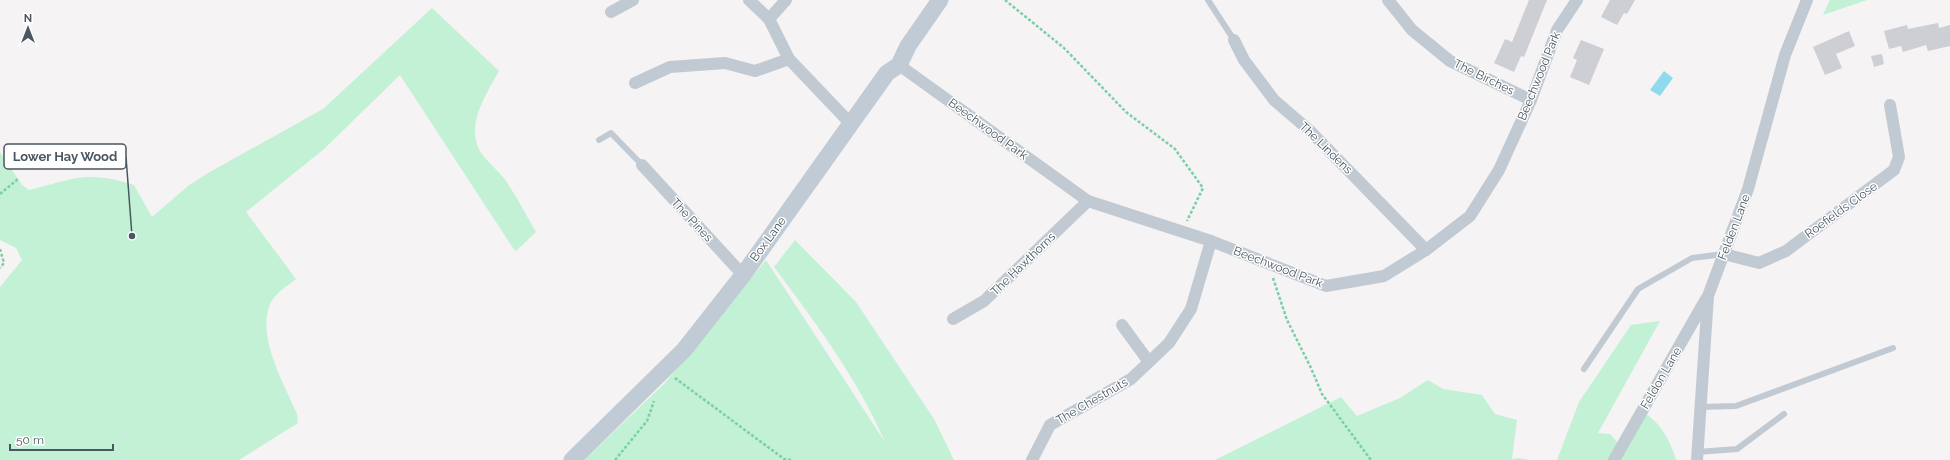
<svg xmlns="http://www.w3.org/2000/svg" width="1950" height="460" viewBox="0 0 1950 460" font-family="Raleway,sans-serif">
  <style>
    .green { fill: #c3f1d5 }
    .water { fill: #90daee }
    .building { fill: #cdcfd5 }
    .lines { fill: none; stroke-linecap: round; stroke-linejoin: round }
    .path { stroke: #7ad0a6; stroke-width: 2.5; stroke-dasharray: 3 2; stroke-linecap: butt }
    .lane { stroke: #c1cad2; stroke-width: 6 }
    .street { stroke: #c1cad2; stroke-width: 12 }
    .secondary { stroke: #c1cbd6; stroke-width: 17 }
    .labels { text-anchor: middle; stroke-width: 3; stroke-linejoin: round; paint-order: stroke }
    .street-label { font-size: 12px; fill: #4a5661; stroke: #fff }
    .leader { fill: none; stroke: #4a5661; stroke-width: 1.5 }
    .callout-dot { fill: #4a5661; stroke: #fff; stroke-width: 1.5 }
    .callout { fill: #fff; stroke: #4a5661; stroke-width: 1.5 }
    .callout-label { font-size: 13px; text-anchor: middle; font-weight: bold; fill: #4a5661 }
  </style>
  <rect width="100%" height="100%" fill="#f5f3f3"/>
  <g class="green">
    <path d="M1830 0H1867L1823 15Z"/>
    <path d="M432 8 499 71C487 93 465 125 480 151 487 162 499 171 506 181 517 197 526 215 536 232L516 251 513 248 400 75 324 149 246 212 296 279C287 286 277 292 271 302 255 334 284 384 297 414L298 423 239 460H0V287L22 260 16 248 0 240V152L22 185 29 190C75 179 85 170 134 185L152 217 188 186 208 173 323 109Z"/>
    <path d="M795 240 856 302 934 419 954 460H584L664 384 766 260 885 442C858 379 815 322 774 267Z"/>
    <path d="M1660 321 1598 433 1610 434 1617 442 1612 460H1557L1579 402 1631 325Z"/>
    <path d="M1428 380 1443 389 1482 395 1495 414 1517 420 1512 459 1519 458 1530 460H1215L1341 397 1357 416 1400 398Z"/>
    <path d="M1646 414C1663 426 1670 441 1676 460H1620Z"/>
  </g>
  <path class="water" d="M1664 71 1673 78 1660 96 1650 90Z"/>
  <g class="building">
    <path d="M1529 0H1547L1524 57 1521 56 1514 72 1494 63 1505 39 1512 42Z"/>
    <path d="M1610 0H1635L1627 14 1624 13 1617 25 1601 17Z"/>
    <path d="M1938 23 1939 28 1950 25V46L1928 51 1926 45 1903 52 1901 46 1889 49 1884 31 1907 25 1908 29Z"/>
    <path d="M1849 31 1855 46 1836 54 1842 68 1825 75 1813 47Z"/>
    <path d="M1581 40 1604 49 1589 85 1570 77 1577 60 1573 58Z"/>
    <path d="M1882 54 1884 64 1874 67 1871 56Z"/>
  </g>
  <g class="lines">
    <g class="path">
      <path d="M1005 0 1064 48 1126 112 1175 149 1203 188 1187 221"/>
      <path d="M0 194 18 179"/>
      <path d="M0 249 4 263 0 268"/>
      <path d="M1273 278 1287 320 1311 368 1322 394 1371 460"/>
      <path d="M675 378 784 459 792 460"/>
      <path d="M615 460 647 421 654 401"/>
    </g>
    <g class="lane">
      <path d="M1208 0 1234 40"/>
      <path d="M599 140 611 133 642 165"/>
      <path d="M1584 369 1638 289 1692 258 1724 254"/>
      <path d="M1699 407 1736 406 1893 348"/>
      <path d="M1697 452 1737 449 1784 414"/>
    </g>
    <g class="street">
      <path d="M749 0 769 19 789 59 850 123"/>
      <path d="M1388 0 1412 30 1450 61 1531 100"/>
      <path d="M611 12 633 0"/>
      <path d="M769 19 786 0"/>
      <path d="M1234 40 1244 60 1274 100 1310 131 1426 250"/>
      <path d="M899 65 1088 201 1211 241 1326 286 1384 276 1426 250 1470 216 1499 170 1531 100 1557 30 1577 0"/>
      <path d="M635 83 670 67 725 63 755 71 789 59"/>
      <path d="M642 165 743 275"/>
      <path d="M1724 254 1759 263 1786 251 1894 170 1899 157 1890 105"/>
      <path d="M953 319 984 301 1088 201"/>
      <path d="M1122 325 1149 362"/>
      <path d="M1032 460 1050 425 1131 379 1169 343 1191 309 1211 241"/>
      <path d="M1614 460 1706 299"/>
      <path d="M1697 460 1708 296 1748 189 1785 55 1807 0"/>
    </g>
    <path class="secondary" d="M572 460 684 350 743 275 887 73 899 65 908 46 940 0"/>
  </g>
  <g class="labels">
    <g class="street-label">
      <text transform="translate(1539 76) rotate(-68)" y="4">Beechwood Park</text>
      <text transform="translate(1484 77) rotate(26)" y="4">The Birches</text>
      <text transform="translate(988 129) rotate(36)" y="4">Beechwood Park</text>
      <text transform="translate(1326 148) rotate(44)" y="4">The Lindens</text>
      <text transform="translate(1841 210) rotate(-36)" y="4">Roefields Close</text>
      <text transform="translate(692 220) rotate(47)" y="4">The Pines</text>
      <text transform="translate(1734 227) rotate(-69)" y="4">Felden Lane</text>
      <text transform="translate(768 239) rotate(-54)" y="4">Box Lane</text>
      <text transform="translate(1023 264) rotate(-44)" y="4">The Hawthorns</text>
      <text transform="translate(1278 267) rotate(21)" y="4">Beechwood Park</text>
      <text transform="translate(1661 378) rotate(-60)" y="4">Feldon Lane</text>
      <text transform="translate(1092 401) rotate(-30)" y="4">The Chestnuts</text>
    </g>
  </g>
  <path class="leader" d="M132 236L126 157"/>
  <circle class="callout-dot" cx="132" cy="236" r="4"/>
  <rect class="callout" x="4" y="144" width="122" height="25" rx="4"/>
  <g class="callout-label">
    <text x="65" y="161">Lower Hay Wood</text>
  </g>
  <g transform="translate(28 28)" stroke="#ffffff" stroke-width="3" paint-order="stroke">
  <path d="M0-3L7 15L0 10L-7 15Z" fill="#4a5661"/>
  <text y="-6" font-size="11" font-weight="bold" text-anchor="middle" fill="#4a5661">N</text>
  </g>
  <path d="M10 444v6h103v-6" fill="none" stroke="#4a5661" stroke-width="2"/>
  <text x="16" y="444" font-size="12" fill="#4a5661" stroke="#ffffff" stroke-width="3" paint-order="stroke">50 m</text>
</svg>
